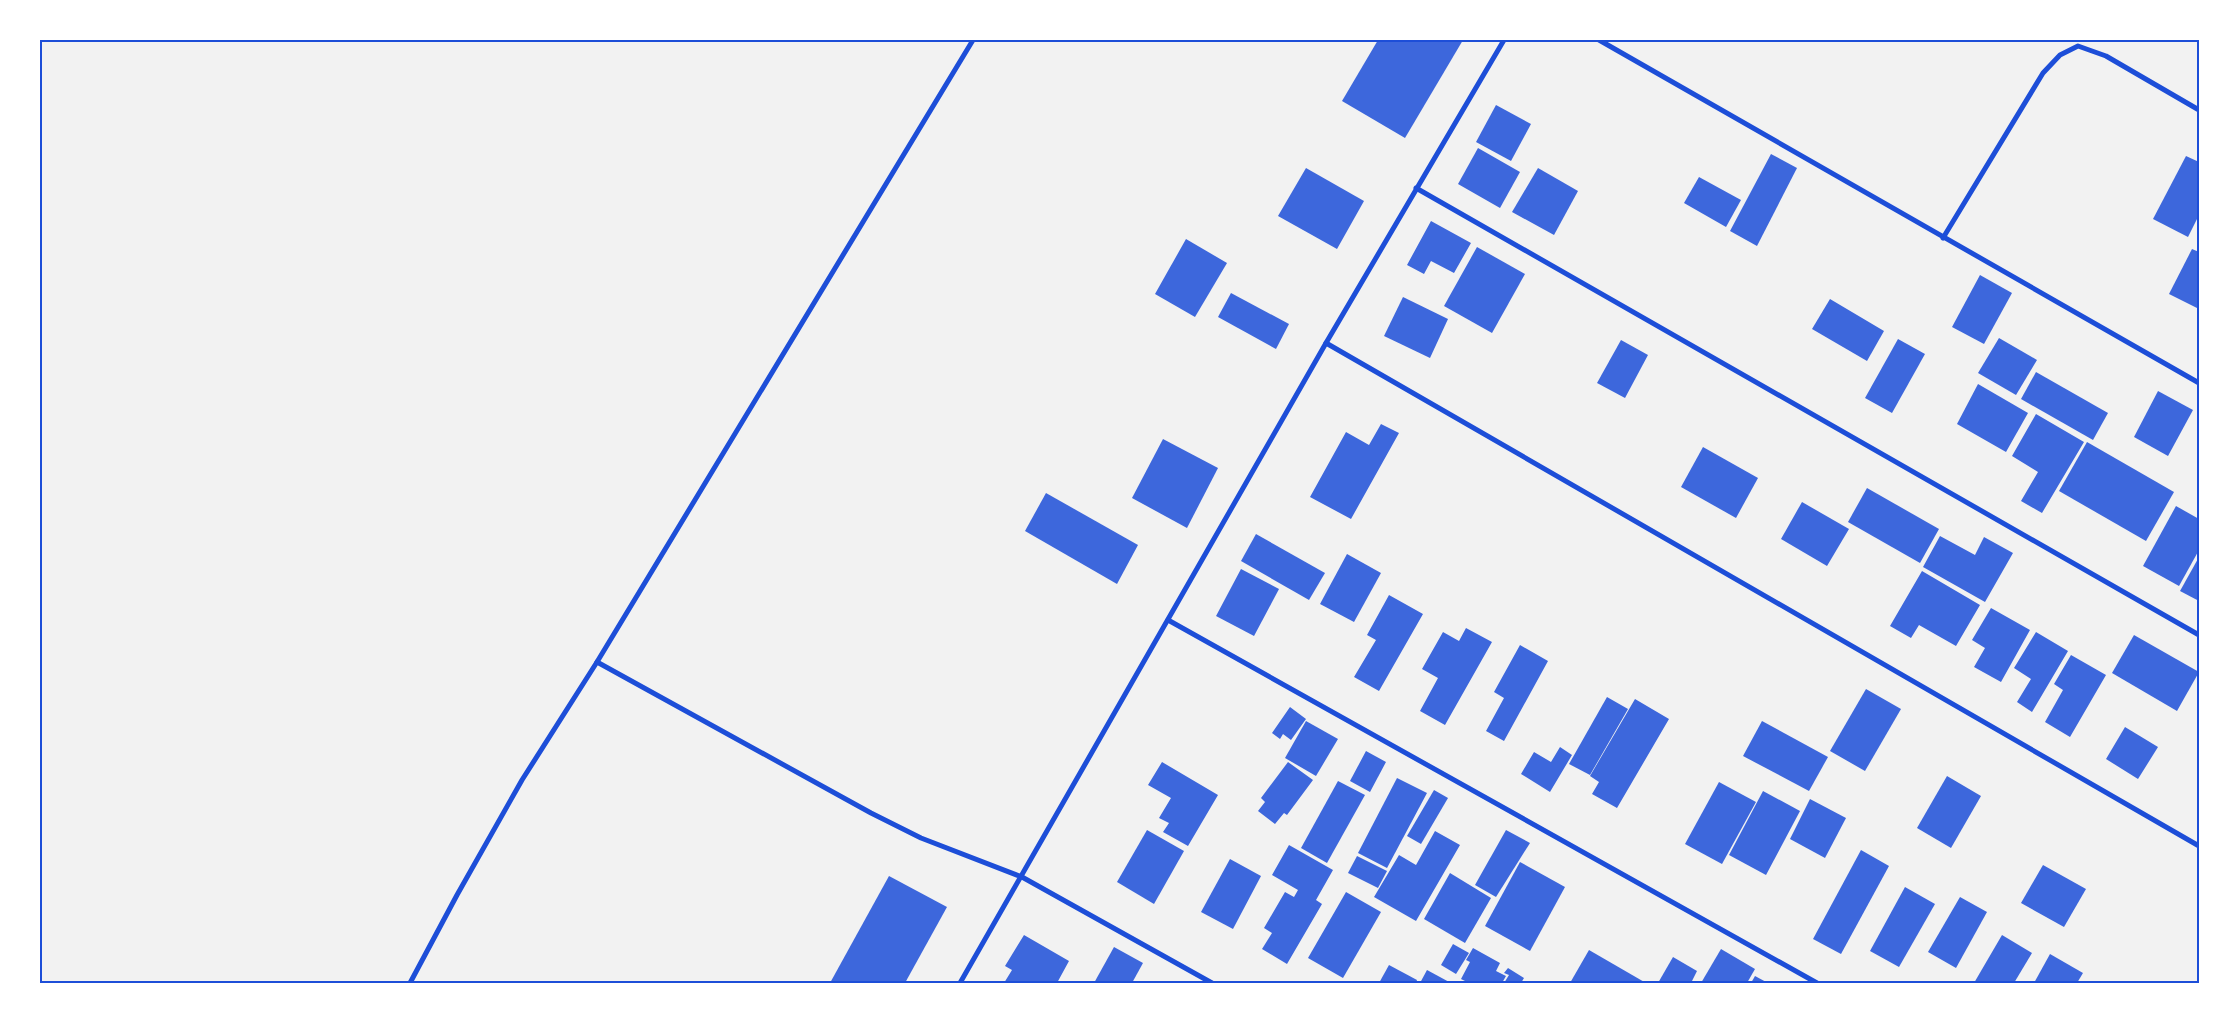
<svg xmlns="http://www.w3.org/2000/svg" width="2239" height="1023" viewBox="0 0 2239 1023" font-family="'Varela Round',sans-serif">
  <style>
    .building { fill: #3d67dc }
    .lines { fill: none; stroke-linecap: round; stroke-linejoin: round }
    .minor { stroke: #1d4ed8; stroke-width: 5 }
    .neatline { fill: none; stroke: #1d4ed8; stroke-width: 2 }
  </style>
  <rect width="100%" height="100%" fill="#f2f2f2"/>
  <g class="building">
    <path d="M1378 40H1463L1405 138 1342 101Z"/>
    <path d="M1496 105 1531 124 1511 161 1476 142Z"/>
    <path d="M1478 148 1520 172 1500 208 1458 184Z"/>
    <path d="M1771 154 1797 168 1757 246 1730 231Z"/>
    <path d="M2186 156 2199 162V215L2188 237 2153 219Z"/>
    <path d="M1306 168 1364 201 1337 249 1278 216Z"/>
    <path d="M1538 168 1578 191 1554 235 1512 212Z"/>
    <path d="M1699 177 1741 200 1726 227 1684 203Z"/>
    <path d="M1431 221 1471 243 1454 273 1431 261 1424 274 1407 265Z"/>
    <path d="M1186 239 1227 263 1195 317 1155 294Z"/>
    <path d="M1477 247 1525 274 1492 333 1444 306Z"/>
    <path d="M2192 249 2199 252V309L2169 294Z"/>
    <path d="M1980 275 2012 293 1984 344 1952 327Z"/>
    <path d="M1231 293 1289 324 1276 349 1218 317Z"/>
    <path d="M1403 297 1448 319 1430 358 1384 336Z"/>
    <path d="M1830 299 1884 331 1867 361 1812 329Z"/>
    <path d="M1999 338 2037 360 2016 395 1978 373Z"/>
    <path d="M1898 339 1925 354 1892 413 1865 398Z"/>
    <path d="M1621 340 1648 355 1625 398 1597 383Z"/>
    <path d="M2036 372 2108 413 2093 440 2021 399Z"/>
    <path d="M1978 384 2028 413 2006 452 1957 424Z"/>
    <path d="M2158 391 2193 410 2168 456 2134 437Z"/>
    <path d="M2036 414 2084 442 2042 513 2021 501 2038 472 2012 456Z"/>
    <path d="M1381 424 1399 433 1351 519 1310 497 1346 432 1369 445Z"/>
    <path d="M1163 439 1218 468 1187 528 1132 498Z"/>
    <path d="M2087 442 2174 492 2146 541 2059 491Z"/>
    <path d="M1703 447 1758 478 1736 518 1681 487Z"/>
    <path d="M1867 488 1939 529 1920 563 1848 522Z"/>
    <path d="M1046 493 1138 545 1117 584 1025 531Z"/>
    <path d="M1802 502 1849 529 1827 566 1781 539Z"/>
    <path d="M2176 506 2199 519V550L2179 586 2143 566Z"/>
    <path d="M1256 534 1325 573 1309 600 1241 561Z"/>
    <path d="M1940 536 1975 555 1984 537 2013 553 1985 602 1923 567Z"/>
    <path d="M1347 554 1381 573 1354 622 1320 604Z"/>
    <path d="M2199 557V601L2180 591Z"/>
    <path d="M1241 569 1279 589 1254 636 1216 616Z"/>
    <path d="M1922 571 1980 605 1956 646 1919 625 1911 638 1890 626Z"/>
    <path d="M1389 595 1423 614 1379 691 1354 677 1376 640 1367 635Z"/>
    <path d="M1991 608 2030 630 2001 682 1974 667 1985 648 1972 640Z"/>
    <path d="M1466 628 1492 642 1445 725 1420 711 1438 678 1422 669 1443 632 1459 641Z"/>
    <path d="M2036 632 2068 651 2032 712 2017 702 2031 679 2014 668Z"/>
    <path d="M2134 635 2199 672 2177 711 2112 673Z"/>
    <path d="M1520 645 1548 661 1504 741 1486 731 1504 698 1494 692Z"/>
    <path d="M2071 655 2106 675 2070 737 2045 722 2063 690 2054 684Z"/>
    <path d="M1866 689 1901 709 1865 771 1830 751Z"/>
    <path d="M1607 697 1628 709 1590 775 1569 764Z"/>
    <path d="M1635 699 1669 719 1617 808 1592 794 1599 782 1590 776Z"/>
    <path d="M1290 707 1306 719 1291 740 1283 734 1280 739 1272 733Z"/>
    <path d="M1306 721 1338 739 1316 776 1285 758Z"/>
    <path d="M1762 721 1828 757 1809 791 1743 756Z"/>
    <path d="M2125 727 2158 747 2138 779 2106 759Z"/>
    <path d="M1560 747 1572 755 1550 792 1521 774 1534 752 1551 762Z"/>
    <path d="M1366 751 1386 762 1370 792 1350 781Z"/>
    <path d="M1162 762 1218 795 1188 846 1163 832 1169 823 1159 818 1171 798 1148 785Z"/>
    <path d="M1288 762 1313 780 1287 815 1284 813 1275 824 1258 811 1265 802 1261 798Z"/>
    <path d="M1947 776 1981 796 1951 848 1917 828Z"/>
    <path d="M1397 778 1427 793 1387 868 1358 853Z"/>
    <path d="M1338 781 1365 795 1327 863 1301 848Z"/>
    <path d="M1719 782 1756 802 1722 864 1685 844Z"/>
    <path d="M1434 790 1448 798 1421 844 1407 836Z"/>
    <path d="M1763 791 1800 811 1766 875 1729 855Z"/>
    <path d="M1810 799 1846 818 1825 858 1790 839Z"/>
    <path d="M1147 830 1184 851 1154 904 1117 882Z"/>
    <path d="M1506 830 1530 843 1496 897 1475 885Z"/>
    <path d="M1435 831 1460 845 1416 921 1374 897 1399 855 1416 865Z"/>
    <path d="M1289 845 1333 870 1316 900 1322 904 1287 964 1262 949 1272 933 1264 928 1285 892 1294 897 1298 890 1272 875Z"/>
    <path d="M1861 850 1889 866 1841 954 1813 939Z"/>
    <path d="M1357 856 1387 871 1378 888 1348 873Z"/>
    <path d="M1230 859 1261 876 1233 929 1201 912Z"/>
    <path d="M1520 862 1565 887 1530 951 1485 926Z"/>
    <path d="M2043 865 2086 889 2064 927 2021 903Z"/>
    <path d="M1450 873 1491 898 1465 943 1424 919Z"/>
    <path d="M889 876 947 907 905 983H830Z"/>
    <path d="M1905 887 1935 904 1899 967 1870 951Z"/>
    <path d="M1346 892 1381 912 1343 978 1308 958Z"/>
    <path d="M1960 897 1987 912 1956 968 1928 952Z"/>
    <path d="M1024 935 1069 961 1057 983H1004L1012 970 1005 966Z"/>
    <path d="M2002 935 2032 953 2014 983H1974Z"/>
    <path d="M1453 944 1469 953 1456 974 1441 965Z"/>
    <path d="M1114 947 1143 963 1132 983H1094Z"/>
    <path d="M1473 948 1500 963 1496 971 1506 976 1502 983H1469L1461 979 1470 962 1466 960Z"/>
    <path d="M1721 949 1755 969 1747 983H1701Z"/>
    <path d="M1589 950 1646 983H1570Z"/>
    <path d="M2050 954 2083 973 2077 983H2034Z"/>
    <path d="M1673 957 1697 971 1691 983H1658Z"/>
    <path d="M1389 965 1417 980 1416 983H1379Z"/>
    <path d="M1508 968 1524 978 1521 983H1504L1509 975 1504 973Z"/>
    <path d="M1427 970 1451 983H1420Z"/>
    <path d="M1755 976 1768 983H1751Z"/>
  </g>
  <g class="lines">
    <g class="minor">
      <path d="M1599 40 2199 383"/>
      <path d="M1416 188 2199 635"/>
      <path d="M1943 238 2043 73 2060 55 2078 46 2106 56 2199 110"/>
      <path d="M1326 343 2199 846"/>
      <path d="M1168 620 1817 983"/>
      <path d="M597 662 871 813 921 838 1022 877 1212 983"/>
      <path d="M410 983 457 895 522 780 597 662 973 40"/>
      <path d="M960 983 1326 343 1504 40"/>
    </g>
  </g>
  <rect width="2239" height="1023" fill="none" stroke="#ffffff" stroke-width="82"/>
  <rect x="41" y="41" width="2157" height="941" class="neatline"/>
</svg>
